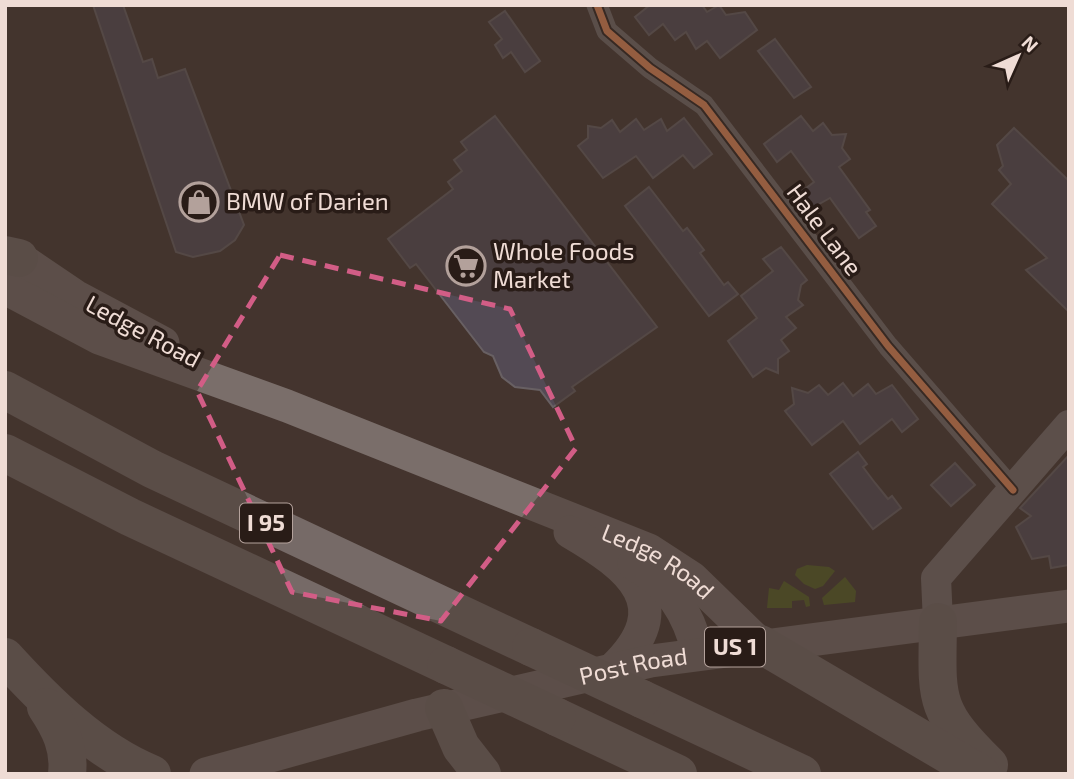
<svg xmlns="http://www.w3.org/2000/svg" width="1074" height="779" viewBox="0 0 1074 779" font-family="'Exo 2',sans-serif">
  <style>
    .green { fill: #54611e }
    .building { fill: #534a54; stroke: #686063; stroke-width: 2 }
    .lines { fill: none; stroke-linecap: round; stroke-linejoin: round }
    .street { stroke: #776e6c; stroke-width: 21 }
    .secondary { stroke: #7a706e; stroke-width: 30 }
    .primary { stroke: #7a6e6a; stroke-width: 33 }
    .highway { stroke: #766a67; stroke-width: 38 }
    .highway-bridge { stroke: #766a67; stroke-width: 38 }
    .cycleway-casing { stroke: #291c17; stroke-width: 11 }
    .cycleway { stroke: #f78f57; stroke-width: 7 }
    .marked { fill: none; stroke: #d25d86; stroke-width: 5; stroke-dasharray: 14 9; stroke-linejoin: round }
    .labels { text-anchor: middle; stroke-width: 7; stroke-linejoin: round; paint-order: stroke }
    .shield { fill: #291c17; stroke: #b4a29c; stroke-width: 2 }
    .shield-label { font-size: 23px; font-weight: bold; fill: #efdcd5 }
    .poi-label { font-size: 24px; fill: #efdcd5; stroke: #291c17; text-anchor: start }
    .street-label { font-size: 24px; fill: #efdcd5; stroke: #291c17 }
  </style>
  <rect width="100%" height="100%" fill="#44342e"/>
  <g class="green">
    <path d="M807 565 829 567 835 571 823 586 815 589 804 584 795 575 797 569Z"/>
    <path d="M845 577 856 591 855 602 824 605 822 598Z"/>
    <path d="M784 581 809 597 810 606 806 607 804 600 792 601V608H767L769 588 779 590Z"/>
  </g>
  <g class="building">
    <path d="M93 5H123L143 62 152 59 158 78 185 69 244 225 235 240 220 251 193 257 176 252Z"/>
    <path d="M650 5H702L707 12 719 5 726 15 745 12 757 30 720 58 707 41 696 49 686 32 675 40 663 24 649 35 635 17Z"/>
    <path d="M505 11 540 61 525 72 511 52 503 58 495 45 502 39 489 22Z"/>
    <path d="M775 39 811 87 794 98 758 51Z"/>
    <path d="M495 116 657 327 572 387 575 391 553 407 540 390 515 387 502 377 493 356 484 352 416 264 410 268 388 239 453 189 448 182 462 171 454 160 467 150 461 142Z"/>
    <path d="M801 116 813 131 823 123 832 135 846 134 842 148 850 159 839 167 870 210 866 212 876 226 859 238 830 198 812 208 801 192 814 182 791 151 777 162 764 144Z"/>
    <path d="M684 118 712 154 694 168 683 155 653 178 636 156 603 178 578 146 588 138V126L601 128 612 120 620 132 636 119 644 130 661 119 667 131Z"/>
    <path d="M1014 128 1069 181V312L1026 270 1047 258 992 204 1011 184 999 170 1003 166 997 145Z"/>
    <path d="M649 187 683 231 687 228 704 250 700 253 724 285 728 282 738 294 709 316 625 206Z"/>
    <path d="M781 247 807 280 801 285 798 300 803 305 786 317 796 328 781 340 789 351 778 359V373L766 368 753 377 728 341 757 318 741 296 773 271 763 259Z"/>
    <path d="M843 383 853 396 868 384 876 394 892 385 918 419 902 432 892 419 860 444 843 421 812 445 785 411 794 404 792 388 808 393 819 385 828 395Z"/>
    <path d="M858 452 867 464 863 467 875 483 888 499 892 496 901 508 873 529 830 474Z"/>
    <path d="M1069 455V565L1051 568 1049 556 1032 559 1016 527 1031 516 1020 508Z"/>
    <path d="M955 463 975 485 951 506 931 485Z"/>
  </g>
  <g class="lines">
    <path class="street" d="M597 5 607 31 650 68 704 105 888 346 1013 490"/>
    <path class="secondary" d="M938 622 936 578 1069 425"/>
    <g class="primary">
      <path d="M19 258 75 296 163 343"/>
      <path id="s1" d="M5 288 99 338 287 406 649 550 692 578 760 644"/>
      <path d="M570 532C630 567 679 605 614 668"/>
      <path d="M634 564C671 585 688 612 698 652"/>
      <path id="s2" d="M206 774 417 715 651 661 1069 606"/>
    </g>
    <g class="highway">
      <path d="M5 255 19 258"/>
      <path d="M5 390 152 469 531 647"/>
      <path d="M5 453 130 517 446 665"/>
      <path d="M938 622C937 699 932 709 989 765"/>
      <path d="M760 644 981 774"/>
      <path d="M5 657C46 702 95 751 152 774"/>
      <path d="M642 699 802 774"/>
      <path d="M46 707C60 728 70 748 67 774"/>
      <path d="M444 708 461 747 482 774"/>
      <path d="M557 717 678 774"/>
    </g>
    <g class="highway-bridge">
      <path d="M531 647 642 699"/>
      <path d="M446 665 557 717"/>
    </g>
    <g class="cycleway-casing">
      <path id="cycleway" d="M597 5 607 31 650 68 704 105 888 346 1013 490"/>
    </g>
    <use href="#cycleway" class="cycleway"/>
  </g>
  <path d="M0 0H1074V779H0ZM280 255 510 309 576 448 441 621 292 592 197 391Z" fill="#44342e" fill-opacity=".55" fill-rule="evenodd"/>
  <path class="marked" d="M280 255 510 309 576 448 441 621 292 592 197 391Z"/>
  <defs>
    <g id="shop-ring" transform="scale(2.0125)"><circle r="9.5" fill="#291c17" stroke="#b3a19b" stroke-width="1.5"/><path d="M-5-2.5h2.3a2.7 3.5 0 0 1 5.4 0H5L5.5 6h-11ZM-1.5-2.5h3a1.5 2.3 0 0 0-3 0Z" fill="#b3a19b"/></g>
    <g id="supermarket-ring" transform="scale(2.0125)"><circle r="9.5" fill="#291c17" stroke="#b3a19b" stroke-width="1.5"/><path d="M-6-5.5h2.5l.6 2H6L4.5 2H-2.5L-4.4-4H-6ZM-1.5 3.2a1.3 1.3 0 1 0 .1 0ZM3 3.2a1.3 1.3 0 1 0 .1 0Z" fill="#b3a19b"/></g>
  </defs>
  <g fill-rule="evenodd">
    <use href="#shop-ring" x="199" y="202"/>
    <use href="#supermarket-ring" x="466" y="266"/>
  </g>
  <g class="labels">
    <g class="shield">
      <rect x="240" y="503.5" width="52" height="39" rx="5"/>
      <rect x="705" y="627.5" width="60" height="39" rx="5"/>
    </g>
    <g class="shield-label">
      <text x="266" y="531">I 95</text>
      <text x="735" y="655">US 1</text>
    </g>
    <g class="poi-label">
      <text x="226" y="210">BMW of Darien</text>
      <text x="493" y="260">Whole Foods<tspan x="493" dy="28">Market</tspan></text>
    </g>
    <g class="street-label">
      <text transform="translate(824 230) rotate(53)" y="8">Hale Lane</text>
      <text transform="translate(143 332) rotate(28)" y="8">Ledge Road</text>
      <text dy="8" stroke="none"><textPath href="#s1" startOffset="709">Ledge Road</textPath></text>
      <text dy="8" stroke="none"><textPath href="#s2" startOffset="441">Post Road</textPath></text>
    </g>
  </g>
  <rect width="1074" height="779" fill="none" stroke="#efdcd5" stroke-width="14"/>
  <g transform="translate(1018 56) rotate(45)" stroke="#291c17" stroke-width="5" paint-order="stroke">
  <path d="M0-5L12 26L0 18L-12 26Z" fill="#efdcd5"/>
  <text y="-10" font-size="19" font-weight="bold" text-anchor="middle" fill="#efdcd5">N</text>
  </g>
</svg>
